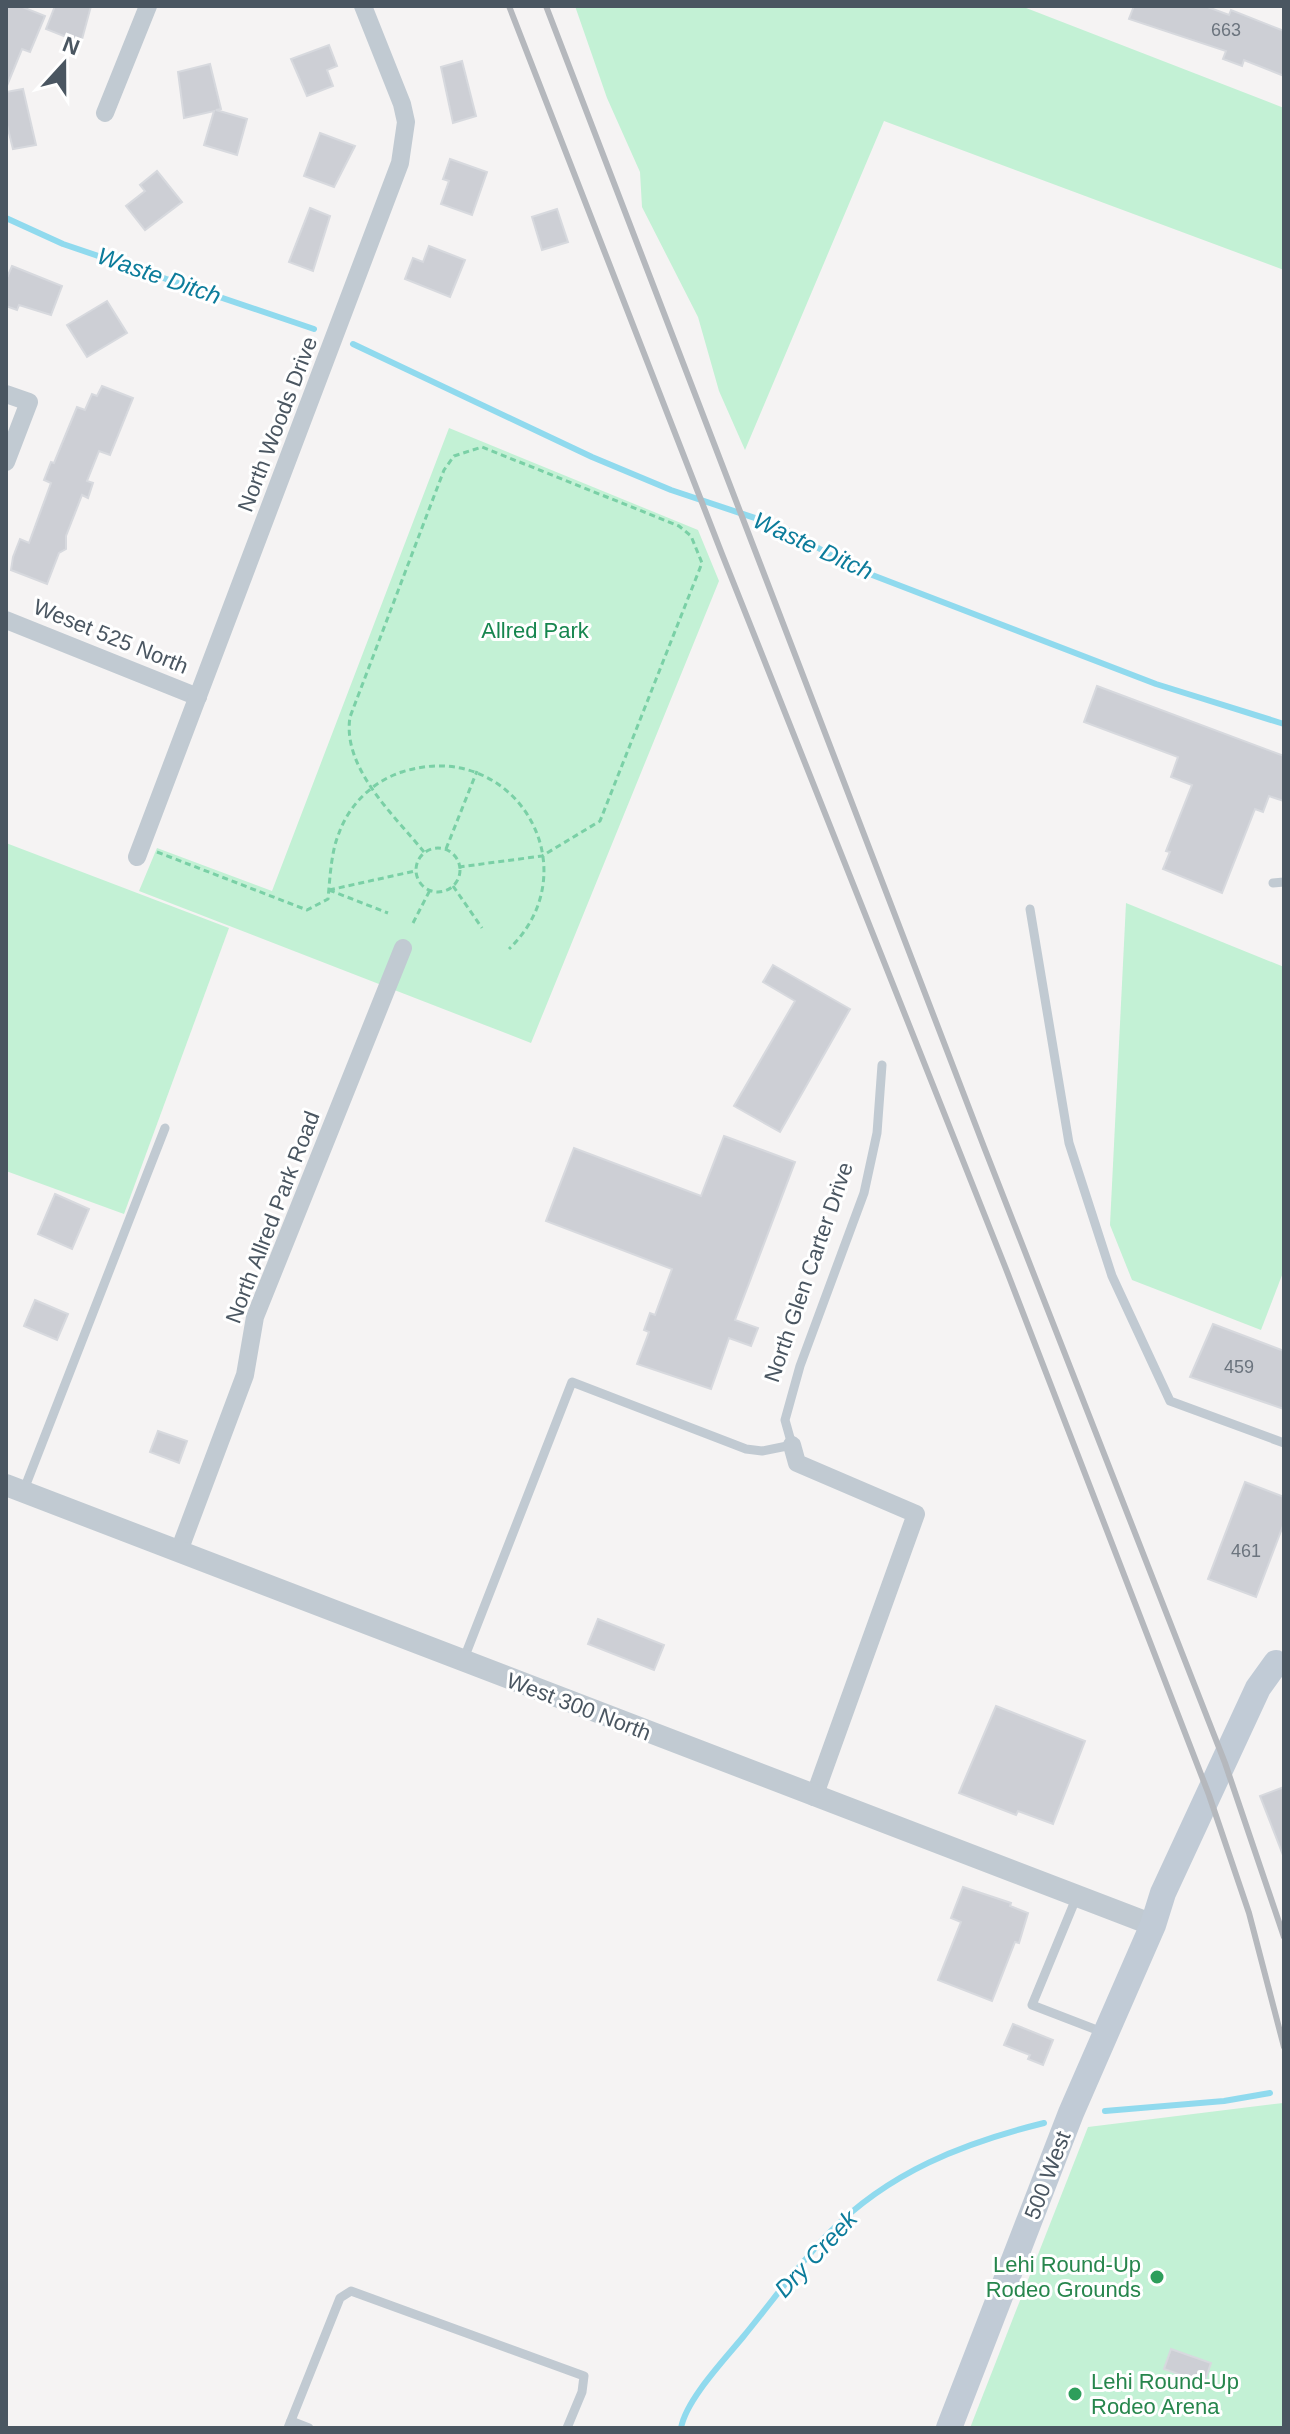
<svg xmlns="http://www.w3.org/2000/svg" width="1290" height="2434" viewBox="0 0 1290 2434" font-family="Helvetica,sans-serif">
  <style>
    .green { fill: #c3f1d5 }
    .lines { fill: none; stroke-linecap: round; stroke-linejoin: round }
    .stream { stroke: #90daee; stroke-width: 6 }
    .building { fill: #cdcfd5; stroke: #d7d9de; stroke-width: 2 }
    .path { stroke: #7ad0a6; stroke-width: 3; stroke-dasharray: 6 4; stroke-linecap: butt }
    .service { stroke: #c1cad2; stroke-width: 9 }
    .minor { stroke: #c1cad2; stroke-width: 18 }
    .tertiary { stroke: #c1cad2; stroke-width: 22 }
    .secondary { stroke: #c1cbd6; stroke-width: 26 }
    .rail { stroke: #b5b8bd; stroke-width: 6 }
    .leisure-dot { fill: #2e9e5b; stroke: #fff; stroke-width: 3 }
    .labels { text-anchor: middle; stroke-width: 6; stroke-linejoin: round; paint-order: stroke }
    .number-label { font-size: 18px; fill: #6b747e }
    .street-label { font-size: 22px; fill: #4a5661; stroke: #fff }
    .park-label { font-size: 22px; fill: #17864f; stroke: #fff }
    .leisure-label { font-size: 22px; fill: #27864d; stroke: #fff; text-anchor: end }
    .water-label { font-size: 24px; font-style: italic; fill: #0c7c9b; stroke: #fff }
  </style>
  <rect width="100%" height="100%" fill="#f5f3f3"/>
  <g class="green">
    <path d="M575 6H1021L1284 108V270L884 121 745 450 719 391 698 317 642 207 640 172 607 98Z"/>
    <path d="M449 428 698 530 719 581 531 1043 139 891 157 848 272 891Z"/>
    <path d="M6 843 229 928 124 1214 6 1171Z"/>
    <path d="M1126 903 1284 967V1270L1261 1330 1132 1280 1110 1225Z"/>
    <path d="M1283 2103 1284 2428H970L1088 2127Z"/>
  </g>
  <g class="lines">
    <g class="stream">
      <path d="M6 218 63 244 314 329"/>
      <path d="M353 344 592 457 671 490 779 526 854 568 1156 684 1284 724"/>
      <path d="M1105 2111 1224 2101 1270 2093"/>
      <path d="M681 2428C686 2400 724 2360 743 2337 771 2303 798 2265 829 2233 889 2172 963 2143 1044 2123"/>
    </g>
  </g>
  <g class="building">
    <path d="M6 6H20L45 16 30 52 22 49 6 88Z"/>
    <path d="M55 6H91L81 43 46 29Z"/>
    <path d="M1134 6H1205L1229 15 1231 10 1284 31V76L1244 60 1242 66 1223 59 1226 51 1129 19Z"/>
    <path d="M329 45 337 66 327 70 333 86 307 96 291 59Z"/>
    <path d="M462 61 476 116 453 123 441 67Z"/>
    <path d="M210 64 221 109 216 110 247 119 237 155 204 145 214 111 184 118 178 72Z"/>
    <path d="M23 89 36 145 13 149 6 121V92Z"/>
    <path d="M320 133 355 146 334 187 304 176Z"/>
    <path d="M450 159 487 172 472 215 441 204 449 181 443 179Z"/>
    <path d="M157 171 182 202 145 230 126 206 145 191 140 185Z"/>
    <path d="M310 208 330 216 313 271 289 262Z"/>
    <path d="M557 209 568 242 542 250 532 217Z"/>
    <path d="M429 246 465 260 450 297 405 279 413 258 423 262Z"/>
    <path d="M12 266 62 286 51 315 19 305 17 310 6 306V280Z"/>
    <path d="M107 301 127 333 87 357 67 325Z"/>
    <path d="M102 386 133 398 110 455 99 451 87 481 93 483 88 498 82 495 66 536V549L59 553 47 584 11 570 13 557 20 539 29 543 51 483 44 480 51 462 54 463 77 407 85 410 92 394 97 396Z"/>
    <path d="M1097 686 1284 756V801L1269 796 1263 812 1255 809 1222 893 1163 869 1170 852 1166 851 1192 785 1171 777 1178 757 1084 722Z"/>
    <path d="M773 965 850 1009 780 1132 734 1106 795 1001 763 982Z"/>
    <path d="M724 1136 795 1162 735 1320 758 1328 751 1346 729 1338 711 1389 637 1364 649 1332 644 1330 650 1313 655 1315 672 1269 546 1221 574 1148 701 1196Z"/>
    <path d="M55 1194 89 1209 72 1249 38 1234Z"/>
    <path d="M35 1300 68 1314 57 1340 24 1326Z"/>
    <path d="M1213 1324 1284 1351V1409L1190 1377Z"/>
    <path d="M158 1431 187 1441 179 1463 150 1452Z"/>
    <path d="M1245 1482 1284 1497V1523L1256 1597 1208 1579Z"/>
    <path d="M598 1619 664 1645 654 1670 588 1644Z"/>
    <path d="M996 1706 1085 1741 1053 1824 1018 1811 1016 1815 959 1793Z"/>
    <path d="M1284 1787V1855H1283L1260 1796Z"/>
    <path d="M963 1887 1011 1903 1010 1906 1028 1913 1019 1943 1015 1942 992 2001 938 1980 961 1922 951 1918Z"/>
    <path d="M1013 2024 1053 2040 1043 2065 1028 2059 1030 2055 1004 2045Z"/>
    <path d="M1171 2349 1211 2363 1204 2383 1164 2369Z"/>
  </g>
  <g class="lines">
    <g class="path">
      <circle cx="438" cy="870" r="22"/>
      <path d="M446 849 477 771"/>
      <path d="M157 852 307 910 328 899C330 878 331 852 339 833 349 805 373 781 402 772 513 736 593 868 509 949"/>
      <path d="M424 852C394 815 342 768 350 717L444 470 454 456 482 447 679 526 691 536 702 563 600 821 542 856 459 867"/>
      <path d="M453 886 482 928"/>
      <path d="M329 890 415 871"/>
      <path d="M329 890 388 913"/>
      <path d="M413 923 430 890"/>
    </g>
    <g class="service">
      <path d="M1273 883 1284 882"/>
      <path d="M1030 909 1069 1143 1112 1276 1170 1401 1284 1443"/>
      <path d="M23 1492 165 1128"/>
      <path d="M463 1661 572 1382 746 1449 762 1451 792 1445 785 1420 800 1366 864 1193 877 1133 882 1065"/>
      <path d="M1077 1896 1032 2005 1102 2032"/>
      <path d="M291 2421 309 2428"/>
      <path d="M288 2428 340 2298 351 2291 584 2376 582 2392 567 2428"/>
    </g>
    <g class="minor">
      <path d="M105 113 148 6"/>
      <path d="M6 394 29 402 6 462"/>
      <path d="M6 620 198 697"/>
      <path d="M137 857 400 163 406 122 402 104 363 6"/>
      <path d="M792 1445 797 1463 916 1514 814 1797"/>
      <path d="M179 1551 245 1375 255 1317 403 948"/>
    </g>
    <path class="tertiary" d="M6 1485 1153 1925"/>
    <path class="secondary" d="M949 2428 1071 2113 1153 1925 1163 1893 1258 1688 1276 1663"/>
    <g class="rail">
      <path d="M509 6 722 554 1006 1269 1209 1795 1249 1913 1284 2047"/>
      <path d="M546 6 984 1147 1225 1763 1284 1937"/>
    </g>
  </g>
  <g class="leisure-dot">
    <circle cx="1157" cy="2277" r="8"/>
    <circle cx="1075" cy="2394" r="8"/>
  </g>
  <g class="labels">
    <g class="number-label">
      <text x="1226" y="36">663</text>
      <text x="1239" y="1373">459</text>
      <text x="1246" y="1557">461</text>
    </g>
    <g class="street-label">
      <text transform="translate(277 424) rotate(-69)" y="8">North Woods Drive</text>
      <text transform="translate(111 636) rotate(22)" y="8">Weset 525 North</text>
      <text transform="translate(272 1217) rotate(-69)" y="8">North Allred Park Road</text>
      <text transform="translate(808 1272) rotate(-71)" y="8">North Glen Carter Drive</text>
      <text transform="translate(579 1706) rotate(21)" y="8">West 300 North</text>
      <text transform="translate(1047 2175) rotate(-69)" y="8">500 West</text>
    </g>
    <g class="park-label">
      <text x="535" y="638">Allred Park</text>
    </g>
    <g class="leisure-label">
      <text x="1141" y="2272">Lehi Round-Up<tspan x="1141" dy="25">Rodeo Grounds</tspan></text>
      <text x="1091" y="2389" text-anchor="start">Lehi Round-Up<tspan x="1091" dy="25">Rodeo Arena</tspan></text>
    </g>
    <g class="water-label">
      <text transform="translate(159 276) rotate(19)" y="8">Waste Ditch</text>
      <text transform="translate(813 546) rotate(25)" y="8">Waste Ditch</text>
      <text transform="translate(816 2254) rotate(-47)" y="8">Dry Creek</text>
    </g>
  </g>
  <rect width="1290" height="2434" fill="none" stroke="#4a5661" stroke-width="16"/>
  <g transform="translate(64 64) rotate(21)" stroke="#ffffff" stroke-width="6" paint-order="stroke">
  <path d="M0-6L14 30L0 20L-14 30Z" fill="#4a5661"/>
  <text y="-12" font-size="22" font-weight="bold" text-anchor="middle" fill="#4a5661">N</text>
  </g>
</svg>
